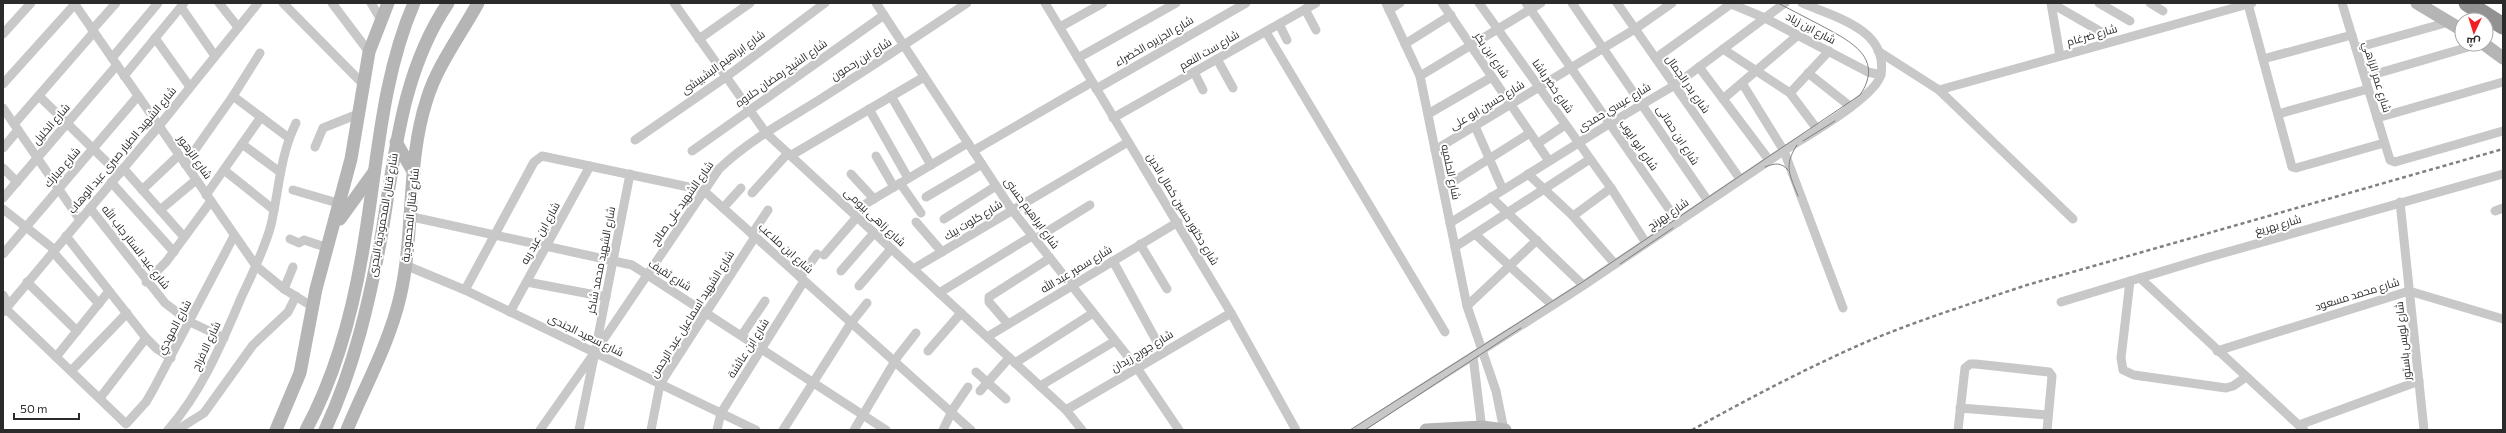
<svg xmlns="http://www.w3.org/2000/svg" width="2506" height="433" viewBox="0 0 2506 433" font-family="Commissioner,Cairo,sans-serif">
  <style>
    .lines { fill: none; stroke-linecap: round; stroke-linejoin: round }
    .street { stroke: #c8c8c8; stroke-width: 9 }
    .secondary { stroke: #b5b5b5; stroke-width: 13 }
    .highway { stroke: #929292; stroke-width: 17 }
    .tram { stroke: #808080; stroke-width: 1 }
    .rail { stroke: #808080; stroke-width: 2.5; stroke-dasharray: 4 3; stroke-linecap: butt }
    .labels { text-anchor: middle; stroke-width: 4; stroke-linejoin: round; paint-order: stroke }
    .street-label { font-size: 11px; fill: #2b2b2b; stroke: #fff }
  </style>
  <rect width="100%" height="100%" fill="#fff"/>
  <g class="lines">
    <g class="street">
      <path d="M74 3 256 266 284 289 313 307"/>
      <path d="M219 3 238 27"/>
      <path d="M283 3 363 84"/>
      <path d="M332 3 369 52"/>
      <path d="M371 3 381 20"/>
      <path d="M674 3 766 133 1066 410 1082 430"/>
      <path d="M876 3 1012 210 1137 368 1179 430"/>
      <path d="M1045 3 1231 313 1296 430"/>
      <path d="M1386 3 1420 76 1467 306 1496 391 1504 430"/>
      <path d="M1442 3 1549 161"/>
      <path d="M1479 3 1611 188 1646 243"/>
      <path d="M1526 3 1678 222"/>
      <path d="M1572 3 1708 201"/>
      <path d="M1617 3 1740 179"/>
      <path d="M1729 3 1765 18 1868 72 1881 75"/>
      <path d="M2051 3 2103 33"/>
      <path d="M2051 3 2060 56"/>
      <path d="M2099 3 2130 21"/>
      <path d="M2150 3 2163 11"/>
      <path d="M2342 3 2390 160 2395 162 2503 131"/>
      <path d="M2248 4 2292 167 2296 168 2384 143"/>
      <path d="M181 7 215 56"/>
      <path d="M1305 9 1316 30"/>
      <path d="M1389 10 1400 3"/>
      <path d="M1279 24 1287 40"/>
      <path d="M1060 27 1103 3"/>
      <path d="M92 30 116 3"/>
      <path d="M1266 32 1445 332"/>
      <path d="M3 34 31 3"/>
      <path d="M155 38 190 87"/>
      <path d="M699 39 750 3"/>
      <path d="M1405 44 1451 15"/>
      <path d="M2356 48 2449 22"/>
      <path d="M1723 49 1790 93 1817 129"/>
      <path d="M1878 51 1939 90 2073 219"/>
      <path d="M112 58 158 3"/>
      <path d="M1078 58 1176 3"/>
      <path d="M1656 58 1732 3"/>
      <path d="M1217 59 1233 88"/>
      <path d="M2263 59 2352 35"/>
      <path d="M1699 67 1769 160"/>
      <path d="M1194 72 1203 90"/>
      <path d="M1808 73 1851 107"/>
      <path d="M124 76 184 3"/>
      <path d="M1420 76 1541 3"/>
      <path d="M2365 77 2479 44"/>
      <path d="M1742 83 1784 151 1843 308"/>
      <path d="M3 84 75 4"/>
      <path d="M1096 89 1246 3"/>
      <path d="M1939 90 2252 3"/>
      <path d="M1790 93 1829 51"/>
      <path d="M39 96 119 174"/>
      <path d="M233 96 289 138"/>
      <path d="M891 96 931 165"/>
      <path d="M1723 99 1798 35"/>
      <path d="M3 108 80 220"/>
      <path d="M869 109 908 178"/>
      <path d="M1428 114 1492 77"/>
      <path d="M2278 114 2368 89"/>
      <path d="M1113 118 1316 3"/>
      <path d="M2377 118 2503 82"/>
      <path d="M14 124 94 32"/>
      <path d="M1475 126 1503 190"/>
      <path d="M635 140 726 77 825 3"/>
      <path d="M242 144 280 172"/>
      <path d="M1537 144 1565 125"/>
      <path d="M315 147 323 128 358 114"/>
      <path d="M3 148 18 130"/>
      <path d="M1435 150 1635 29 1672 3"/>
      <path d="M692 151 884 15"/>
      <path d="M973 151 1092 82"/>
      <path d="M790 156 924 77"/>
      <path d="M876 156 894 187"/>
      <path d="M185 164 233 96 260 53"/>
      <path d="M3 168 17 182"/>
      <path d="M123 168 184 237"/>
      <path d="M224 170 274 210"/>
      <path d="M851 174 874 199"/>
      <path d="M1528 174 1573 216 1615 264"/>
      <path d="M111 182 174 252"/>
      <path d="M900 183 921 213"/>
      <path d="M1443 188 1530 133"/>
      <path d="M142 190 179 155"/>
      <path d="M293 190 341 204"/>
      <path d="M752 193 788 153"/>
      <path d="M206 195 261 117"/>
      <path d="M926 197 982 164"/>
      <path d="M1491 197 1583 285"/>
      <path d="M3 198 117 65"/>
      <path d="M2400 202 2424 430"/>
      <path d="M90 208 165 303 190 322 224 338"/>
      <path d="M723 208 741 188"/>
      <path d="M3 209 55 250"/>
      <path d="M160 210 196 180"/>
      <path d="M2495 211 2503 208"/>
      <path d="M852 212 968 143"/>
      <path d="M408 216 632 265 886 430"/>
      <path d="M1573 216 1611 188"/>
      <path d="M944 219 996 186"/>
      <path d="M916 222 942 252"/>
      <path d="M1450 223 1609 124 1675 85 1785 3"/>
      <path d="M752 234 768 210"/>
      <path d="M1475 234 1552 305"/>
      <path d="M66 236 146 338 157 349 171 358"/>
      <path d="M290 239 299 243 304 240 328 248"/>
      <path d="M1035 239 1090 205"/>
      <path d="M1140 244 1167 289"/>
      <path d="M1455 247 1590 159"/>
      <path d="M53 252 99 304"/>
      <path d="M3 254 138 96"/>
      <path d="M824 255 857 217"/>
      <path d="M1113 261 1163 353"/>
      <path d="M405 265 465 290 756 430"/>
      <path d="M913 269 1128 142"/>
      <path d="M841 271 874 233"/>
      <path d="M800 277 817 254"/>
      <path d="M2140 278 2304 430"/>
      <path d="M2130 281 2121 358 2123 370 2134 375 2226 388 2233 386 2246 377"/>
      <path d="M27 282 77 331"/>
      <path d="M146 282 166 262 211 201"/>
      <path d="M527 282 606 297"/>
      <path d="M859 286 891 249"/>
      <path d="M284 289 293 267"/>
      <path d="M465 290 534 162 542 156 703 190 971 430"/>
      <path d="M939 293 1032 236"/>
      <path d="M3 295 9 305"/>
      <path d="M2061 302 2206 258 2503 174"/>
      <path d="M1467 306 1537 240"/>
      <path d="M6 309 126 424 146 402 153 390 234 236"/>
      <path d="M3 312 159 126 258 3"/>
      <path d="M510 312 590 166"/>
      <path d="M1008 324 989 302V297L1050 258"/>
      <path d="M742 335 765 301"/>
      <path d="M987 337 1178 222"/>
      <path d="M928 351 961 313"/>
      <path d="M2217 351 2409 291 2503 319"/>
      <path d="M1473 356 1482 430"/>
      <path d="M56 357 109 291"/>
      <path d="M1015 363 1093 313"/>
      <path d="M71 371 127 313"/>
      <path d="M976 372 1006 399"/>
      <path d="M1040 386 1115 341"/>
      <path d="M980 391 1009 358"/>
      <path d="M100 398 146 338"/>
      <path d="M1960 408 2048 415"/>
      <path d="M1066 410 1231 313"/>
      <path d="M2299 425 2419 381"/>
      <path d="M168 430C202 391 221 345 241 298 252 274 264 251 271 225 279 190 280 155 296 123"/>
      <path d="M177 430 204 413 253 345 288 312 296 296"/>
      <path d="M540 430 595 352 630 174"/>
      <path d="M579 430 595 352 719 169C748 141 785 121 819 100 869 68 918 36 967 3"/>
      <path d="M651 430 660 384 755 237"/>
      <path d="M717 430 721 413 804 281"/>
      <path d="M783 430 851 323 867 303"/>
      <path d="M854 430 898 356 916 333"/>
      <path d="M943 430 953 409 968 387"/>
      <path d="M1358 430C1433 380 1509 334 1584 285 1650 241 1716 196 1782 152 1803 138 1877 97 1881 74 1888 29 1834 17 1802 3"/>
      <path d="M1958 430 1965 368 1970 364H1976L2049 372 2052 376 2047 430"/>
    </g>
    <g class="secondary">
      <path d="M2417 3 2462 30"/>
      <path d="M2484 44 2503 58"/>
      <path d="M396 142 414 173"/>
      <path d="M340 219 374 172"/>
      <path d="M276 430 300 373 316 289 351 159 369 52 388 3"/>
      <path d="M306 430C338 371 355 303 365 237 378 158 382 77 414 3"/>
      <path d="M325 430C354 368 370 300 382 232 395 154 402 71 448 3"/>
      <path d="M347 430C365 386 389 344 400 297 415 233 406 163 427 99 437 66 461 34 478 3"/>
      <path d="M1426 430 1482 427 1505 430"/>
    </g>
    <path class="highway" d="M2467 3 2503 26"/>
    <g class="tram">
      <path d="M1803 141 1835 121"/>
      <path d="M1797 145C1783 166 1790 175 1798 196"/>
      <path d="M1765 167C1775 163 1781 162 1788 170"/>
      <path d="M1620 264 1673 228"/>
      <path d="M1350 430 1581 283 1860 95C1885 58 1850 41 1822 26 1807 18 1793 11 1778 3"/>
      <path d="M1365 430 1521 328"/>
    </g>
    <path class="rail" d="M1692 430C1746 400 1801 371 1857 346 1912 322 1970 304 2027 285L2503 149"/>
  </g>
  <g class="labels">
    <g class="street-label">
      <text transform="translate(1811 28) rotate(28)" y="4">شارع ابن زياد</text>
      <text transform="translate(2092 35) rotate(-16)" y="4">شارع ضرغام</text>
      <text transform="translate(1154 41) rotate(-30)" y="4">شارع الجزيره الخضراء</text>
      <text transform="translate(1209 50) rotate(-30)" y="4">شارع ست النعم</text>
      <text transform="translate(1492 55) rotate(56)" y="4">شارع ابن بكر</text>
      <text transform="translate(861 59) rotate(-32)" y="4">شارع ابن رحمون</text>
      <text transform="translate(723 62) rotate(-36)" y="4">شارع ابراهيم البشبيشى</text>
      <text transform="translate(781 73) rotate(-35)" y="4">شارع الشيخ رمضان حلاوه</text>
      <text transform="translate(2377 77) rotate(73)" y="4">شارع عمر الزاهي</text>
      <text transform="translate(1688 84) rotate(55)" y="4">شارع بدر الجمال</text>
      <text transform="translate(1553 86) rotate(55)" y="4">شارع خضر باشا</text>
      <text transform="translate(1487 105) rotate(-31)" y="4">شارع حسين ابو على</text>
      <text transform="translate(1614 107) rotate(-31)" y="4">شارع عيسي حمدى</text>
      <text transform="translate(51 124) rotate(-49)" y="4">شارع الخليل</text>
      <text transform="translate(1678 135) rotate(57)" y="4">شارع ابن حماتى</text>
      <text transform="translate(1639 145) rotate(55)" y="4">شارع ابو ايوب</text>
      <text transform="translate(122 150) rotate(-50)" y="4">شارع الشهيد الطيار صبرى عبد الوهاب</text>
      <text transform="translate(195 157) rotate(55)" y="4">شارع الزهور</text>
      <text transform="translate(62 167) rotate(-49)" y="4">شارع مبارك</text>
      <text transform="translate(1451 172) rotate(78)" y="4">شارع الحلميه</text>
      <text transform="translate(682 203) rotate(-55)" y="4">شارع الشهيد على صالح</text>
      <text transform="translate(1183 209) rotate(59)" y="4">شارع دكتور حسين كمال الدين</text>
      <text transform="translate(1032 213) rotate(54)" y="4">شارع ابراهيم حسنى</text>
      <text transform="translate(1668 214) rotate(-34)" y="4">شارع بهرنج</text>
      <text transform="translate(383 215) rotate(-80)" y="4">شارع قنال المحمودية البحرى</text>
      <text transform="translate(410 215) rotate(-84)" y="4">شارع قنال المحمودية</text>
      <text transform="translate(875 217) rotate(43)" y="4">شارع زاهى بيومى</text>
      <text transform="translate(973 220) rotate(-31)" y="4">شارع كلوت بيك</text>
      <text transform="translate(2278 225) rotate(-16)" y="4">شارع بهريغ</text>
      <text transform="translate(540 233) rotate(-61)" y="4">شارع ابن عبد ربه</text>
      <text transform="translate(136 247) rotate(52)" y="4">شارع عبد الستار جاب الله</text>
      <text transform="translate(786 248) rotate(42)" y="4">شارع ابن ملاعب</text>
      <text transform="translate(601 260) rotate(-79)" y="4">شارع الشهيد محمد شاكر</text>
      <text transform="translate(1076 269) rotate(-31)" y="4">شارع سمير عبد الله</text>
      <text transform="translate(670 275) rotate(32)" y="4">شارع ثقيف</text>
      <text transform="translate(2357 294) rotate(-17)" y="4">شارع محمد مسعود</text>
      <text transform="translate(692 314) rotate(-58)" y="4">شارع الشهيد اسماعيل عبد الرحمن</text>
      <text transform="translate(174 327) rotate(-62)" y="4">شارع المهدي</text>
      <text transform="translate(586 335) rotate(26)" y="4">شارع سعيد الجندى</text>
      <text transform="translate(2403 341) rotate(-96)" y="4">شارع لويس باستور</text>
      <text transform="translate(206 346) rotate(-65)" y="4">شارع الافراح</text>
      <text transform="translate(748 348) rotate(-58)" y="4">شارع ابن عائشة</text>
      <text transform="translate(1142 351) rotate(-31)" y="4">شارع جورج زيدان</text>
    </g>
  </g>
  <rect width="2506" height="433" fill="none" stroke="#2b2b2b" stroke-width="8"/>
  <g transform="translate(2474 32) rotate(184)"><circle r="19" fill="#ffffff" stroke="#aaaaaa"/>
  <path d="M0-3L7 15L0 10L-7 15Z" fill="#f11e23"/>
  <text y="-6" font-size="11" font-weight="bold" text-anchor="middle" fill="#2b2b2b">ش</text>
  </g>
  <path d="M14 413v6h65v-6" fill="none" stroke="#2b2b2b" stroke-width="2"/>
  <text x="20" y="413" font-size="12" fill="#2b2b2b" stroke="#ffffff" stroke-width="3" paint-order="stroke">50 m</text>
</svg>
